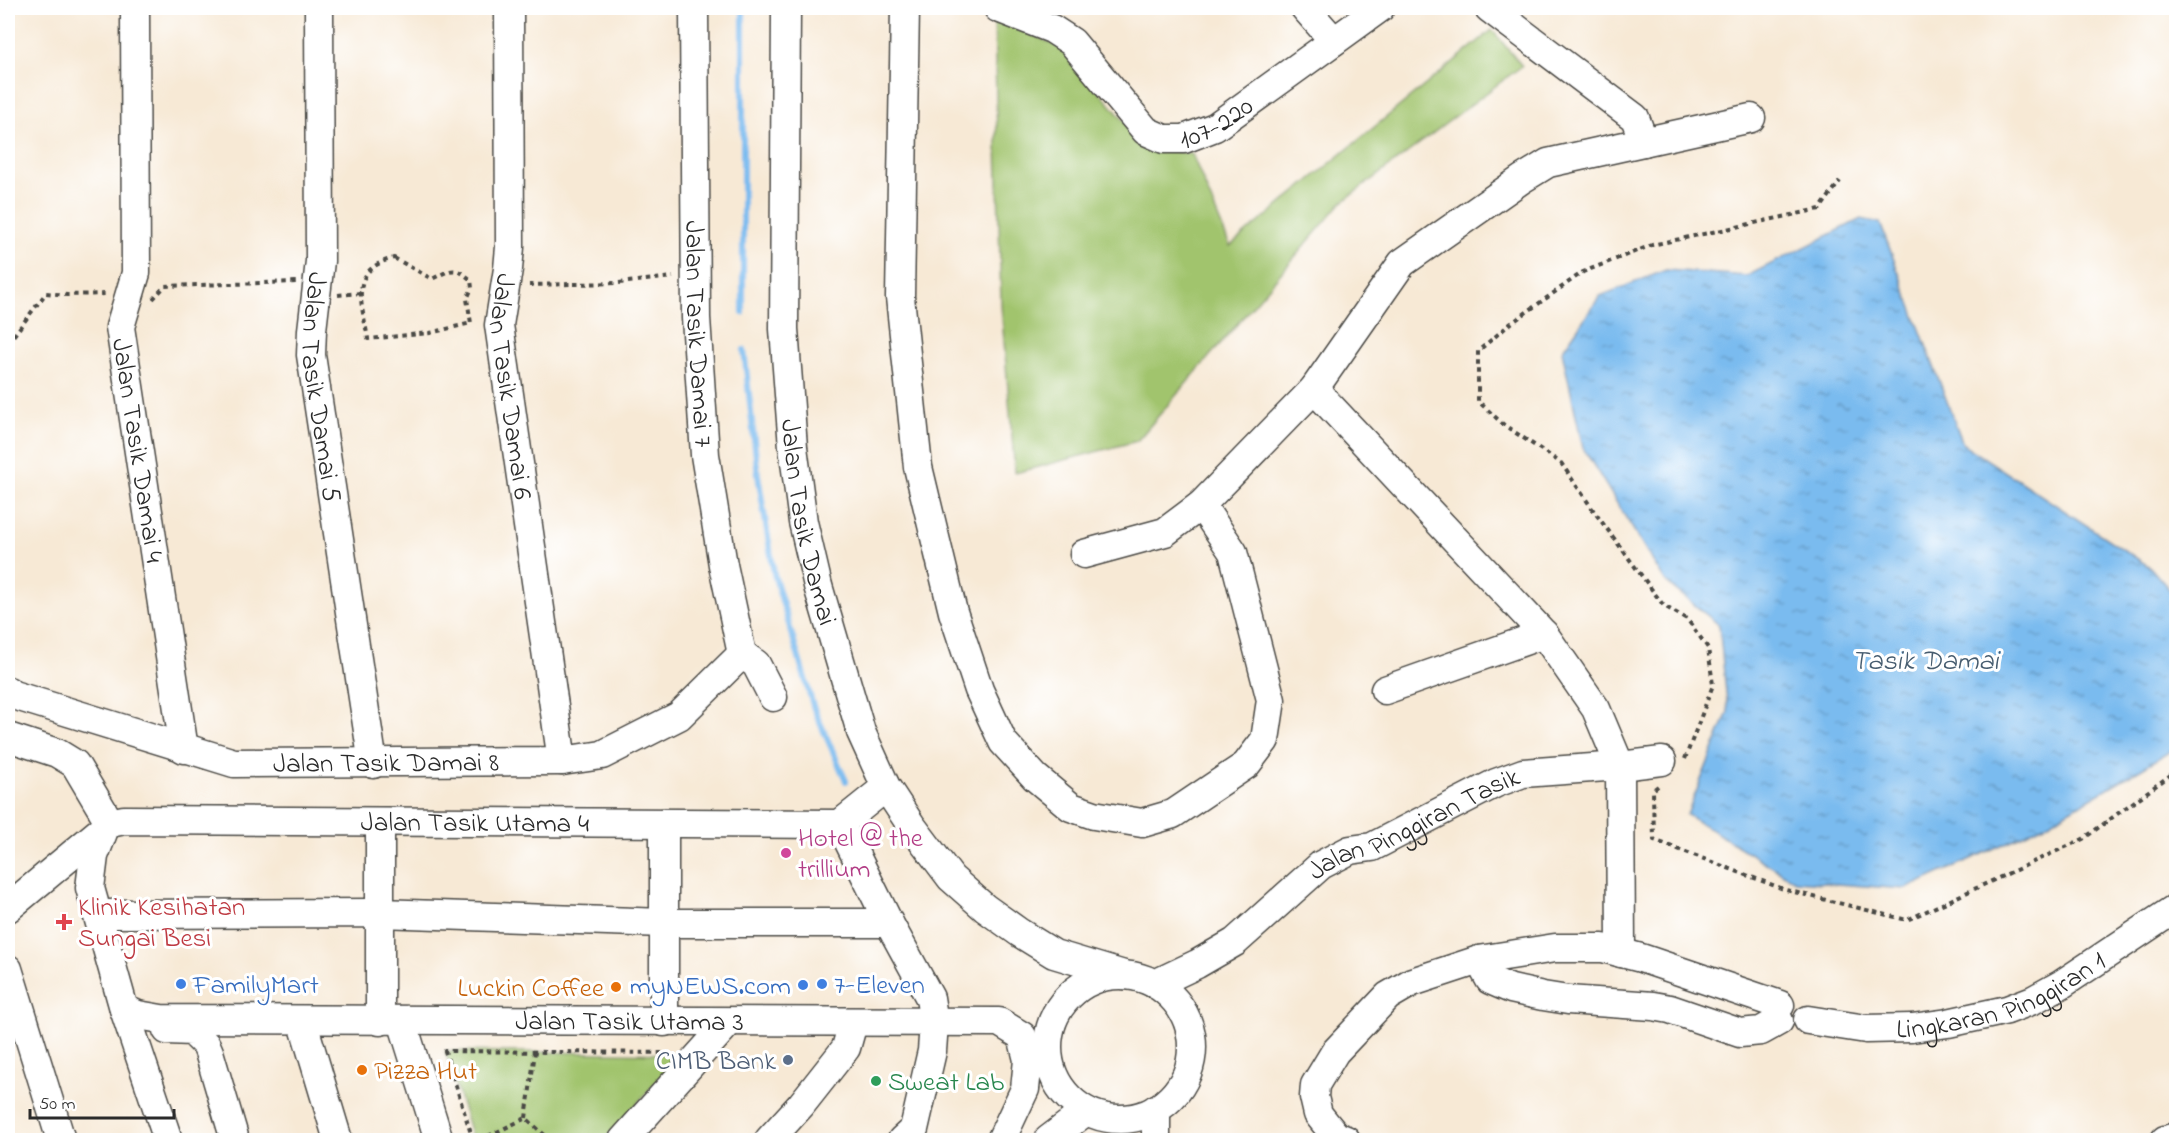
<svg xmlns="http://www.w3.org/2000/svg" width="2184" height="1148" viewBox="0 0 2184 1148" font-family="'Indie Flower',sans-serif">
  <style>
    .park { fill: #a1c46d; stroke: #66784c; stroke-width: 1.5 }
    .water { fill: url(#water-ripples); stroke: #52738d; stroke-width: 1.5 }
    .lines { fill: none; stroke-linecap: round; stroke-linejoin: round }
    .stream { stroke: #7abbef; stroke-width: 6 }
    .minor-casing { stroke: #4a4844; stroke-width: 31 }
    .path { stroke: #4a4844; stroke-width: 4; stroke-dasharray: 4.5 4.5; stroke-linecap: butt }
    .minor { stroke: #fff; stroke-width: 28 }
    .hotel-dot { fill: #d1479c; stroke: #fff; stroke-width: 2 }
    .health-dot { fill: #e0444e; stroke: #fff; stroke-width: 2 }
    .shop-dot { fill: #3f7fe0; stroke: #fff; stroke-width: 2 }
    .food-dot { fill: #e8710a; stroke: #fff; stroke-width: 2 }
    .service-dot { fill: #5c6f8a; stroke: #fff; stroke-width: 2 }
    .leisure-dot { fill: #2e9e5b; stroke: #fff; stroke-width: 2 }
    .labels { text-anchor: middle; stroke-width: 6; stroke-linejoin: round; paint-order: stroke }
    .street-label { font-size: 27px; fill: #2b2b2b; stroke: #fff }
    .hotel-label { font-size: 27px; fill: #b23c85; stroke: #fff; text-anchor: start }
    .health-label { font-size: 27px; fill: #be3a42; stroke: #fff; text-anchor: start }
    .shop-label { font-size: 27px; fill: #366cbe; stroke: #fff; text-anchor: start }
    .food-label { font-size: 27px; fill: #c56008; stroke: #fff; text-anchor: end }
    .service-label { font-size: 27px; fill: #4e5e75; stroke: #fff; text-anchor: end }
    .leisure-label { font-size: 27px; fill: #27864d; stroke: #fff; text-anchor: start }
    .water-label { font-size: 28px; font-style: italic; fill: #475d70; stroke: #fff }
  </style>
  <defs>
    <pattern id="water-ripples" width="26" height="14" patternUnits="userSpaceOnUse" patternTransform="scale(1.5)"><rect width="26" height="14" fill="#7abbef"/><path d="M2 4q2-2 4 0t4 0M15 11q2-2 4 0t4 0" fill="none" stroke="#6498c2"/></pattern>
  </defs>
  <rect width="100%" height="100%" fill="#fff"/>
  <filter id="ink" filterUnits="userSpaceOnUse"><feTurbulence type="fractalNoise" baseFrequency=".0167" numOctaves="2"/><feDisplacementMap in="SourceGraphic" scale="12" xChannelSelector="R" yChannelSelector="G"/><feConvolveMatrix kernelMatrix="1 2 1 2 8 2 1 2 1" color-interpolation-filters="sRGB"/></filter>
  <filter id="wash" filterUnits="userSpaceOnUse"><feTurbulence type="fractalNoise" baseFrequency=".008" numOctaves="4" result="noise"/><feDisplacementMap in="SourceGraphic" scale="24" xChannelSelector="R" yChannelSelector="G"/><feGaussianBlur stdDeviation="1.35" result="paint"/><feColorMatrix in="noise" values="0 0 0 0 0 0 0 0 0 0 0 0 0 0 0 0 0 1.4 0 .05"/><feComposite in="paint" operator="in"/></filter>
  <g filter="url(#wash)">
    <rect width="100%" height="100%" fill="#f7e9d5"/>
    <g class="park">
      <path d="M994 17 1064 49 1145 146 1192 154 1230 246 1492 30 1522 66 1341 203 1137 441 1015 473 1001 305Z"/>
      <path d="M445 1051 682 1054 604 1140H473Z"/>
    </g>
    <path class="water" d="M1861 219 1880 223 1963 444 2150 567 2176 597V748L2047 824 1906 889 1795 881 1687 815 1728 712 1719 625 1665 581 1583 448 1562 351 1600 296 1666 270 1747 276Z"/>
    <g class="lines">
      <g class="stream">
        <path d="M743 313V8"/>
        <path d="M744 350 758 475 774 574 814 709 846 781"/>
      </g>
    </g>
  </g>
  <g filter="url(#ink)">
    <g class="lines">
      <g class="minor-casing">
        <g id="minor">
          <path id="s1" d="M135 8 136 273 120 327 184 749"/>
          <path id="s2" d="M319 8 320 261 312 330 311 355 373 764"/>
          <path id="s3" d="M509 8 510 247 508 269 499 325 562 761"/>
          <path id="s4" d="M694 8 696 318 705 455 723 565 742 654"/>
          <path id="s5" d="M786 8 784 329 793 447 803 522 818 586 861 732 886 787 911 825 951 878 985 908 1020 933 1054 954 1124 975"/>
          <path d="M905 8 900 297 918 467 953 612 979 690 1003 742 1035 777 1071 807 1094 815 1142 823 1173 814 1246 765 1265 740 1271 700 1233 552 1201 505"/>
          <path id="s6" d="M998 8 1052 29 1072 42 1146 131 1164 139H1184L1215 127 1380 8"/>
          <path d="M1305 8 1334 41"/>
          <path d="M1489 8 1635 118 1644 142"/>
          <path d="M1314 389 1544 634 1596 709 1620 766 1621 953"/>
          <path d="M1084 554 1165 532 1201 505 1314 389 1402 263 1522 179 1548 163 1751 118"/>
          <path d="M742 654 756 664 773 697"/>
          <path d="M1385 690 1544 634"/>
          <path id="s7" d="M8 691 10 694 234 763 562 761 602 755 679 716 742 654"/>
          <path d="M8 737 57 753 75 764 110 823"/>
          <path d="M380 822V1021"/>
          <path d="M664 823V1022"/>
          <path d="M840 824 889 923 930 998 934 1023 932 1051 914 1129 902 1140"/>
          <path d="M104 830 94 856 90 888 124 1009 168 1140"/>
          <path id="s8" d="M8 908 110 823 124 820 840 824 886 787"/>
          <path d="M97 914 380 913 664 923H889"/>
          <path d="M1479 960 1490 980 1511 989 1543 996 1568 1000 1653 1006 1670 1009 1740 1033 1761 1031 1779 1021"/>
          <path d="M8 969 61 1140"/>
          <circle cx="1120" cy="1047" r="72"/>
          <path id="s9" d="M1155 984 1197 964 1235 942 1321 865 1350 850 1372 847 1496 783 1523 773 1620 766 1662 761"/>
          <path id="s10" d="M124 1009 138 1015 161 1019 999 1022 1022 1036 1028 1060 1025 1089 1001 1140"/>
          <path d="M302 1020 338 1140"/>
          <path id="s11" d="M1808 1020 1866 1029 1912 1028 1948 1023 2007 1010 2033 1000 2062 984 2176 908"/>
          <path d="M402 1021 439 1140"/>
          <path d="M167 1030 192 1031 206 1045 209 1052 235 1140"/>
          <path d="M1156 1109V1140"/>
          <path d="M623 1140 729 1022"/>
          <path d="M769 1140 801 1105 846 1048 853 1023"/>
          <path d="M1048 1140 1086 1111"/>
          <path d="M1346 1140 1336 1136 1326 1124 1318 1114 1314 1097 1315 1085 1335 1052 1388 996 1412 982 1479 960 1555 948H1603L1641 958 1780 1005"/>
          <path d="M2165 1140 2176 1137"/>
        </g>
      </g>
      <g class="path">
        <path d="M394 258 432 279C451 270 454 265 471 280L472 288 467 299 471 323 430 333 368 339C362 303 347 270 394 258Z"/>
        <path d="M529 285 618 283 673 277"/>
        <path d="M338 295 361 293"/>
        <path d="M153 299 165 286 296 282"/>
        <path d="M8 343 46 293 67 295 106 294"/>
        <path d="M1685 759 1713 685 1708 648 1687 619 1664 606 1596 514 1561 463 1504 425 1478 401V351L1510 324 1583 272 1652 245 1820 209 1840 181"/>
        <path d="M1658 786 1653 790 1654 840 1786 890 1907 920 2083 839 2176 771"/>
        <path d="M526 1118 535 1052"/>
        <path d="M473 1140 445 1051 669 1053"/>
        <path d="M480 1140 526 1118 550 1140"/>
      </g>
      <use href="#minor" class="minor"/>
    </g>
  </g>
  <circle class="hotel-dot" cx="786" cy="853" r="6"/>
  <path class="health-dot" d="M61 913h6v6h6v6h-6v6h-6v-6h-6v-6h6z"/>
  <g class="shop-dot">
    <circle cx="181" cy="984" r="6"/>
    <circle cx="822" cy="984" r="6"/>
    <circle cx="803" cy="985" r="6"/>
  </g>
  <g class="food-dot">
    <circle cx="616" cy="987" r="6"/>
    <circle cx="362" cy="1070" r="6"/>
  </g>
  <circle class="service-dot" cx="788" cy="1060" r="6"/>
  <circle class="leisure-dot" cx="876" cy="1081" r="6"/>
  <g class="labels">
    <g class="street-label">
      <text dy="9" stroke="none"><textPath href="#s6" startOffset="273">107-220</textPath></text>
      <text dy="9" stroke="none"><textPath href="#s4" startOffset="326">Jalan Tasik Damai 7</textPath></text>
      <text dy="9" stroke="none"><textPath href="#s3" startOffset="380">Jalan Tasik Damai 6</textPath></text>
      <text dy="9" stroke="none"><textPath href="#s2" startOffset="380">Jalan Tasik Damai 5</textPath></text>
      <text dy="9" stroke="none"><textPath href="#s1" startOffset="446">Jalan Tasik Damai 4</textPath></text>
      <text dy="9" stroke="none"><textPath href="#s5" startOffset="516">Jalan Tasik Damai</textPath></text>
      <text dy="9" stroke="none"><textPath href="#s7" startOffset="390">Jalan Tasik Damai 8</textPath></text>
      <text dy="9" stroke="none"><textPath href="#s8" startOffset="498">Jalan Tasik Utama 4</textPath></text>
      <text dy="9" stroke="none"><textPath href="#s9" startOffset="308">Jalan Pinggiran Tasik</textPath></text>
      <text dy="9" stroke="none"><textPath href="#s11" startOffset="200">Lingkaran Pinggiran 1</textPath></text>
      <text dy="9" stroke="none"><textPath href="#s10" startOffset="507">Jalan Tasik Utama 3</textPath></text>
    </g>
    <g class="hotel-label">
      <text x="798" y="846">Hotel @ the<tspan x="798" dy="31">trillium</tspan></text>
    </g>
    <g class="health-label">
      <text x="78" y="915">Klinik Kesihatan<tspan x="78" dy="31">Sungai Besi</tspan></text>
    </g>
    <g class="shop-label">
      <text x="193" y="993">FamilyMart</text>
      <text x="834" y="993">7-Eleven</text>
      <text x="791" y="994" text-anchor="end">myNEWS.com</text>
    </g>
    <g class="food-label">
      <text x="604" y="996">Luckin Coffee</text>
      <text x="374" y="1079" text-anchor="start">Pizza Hut</text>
    </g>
    <g class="service-label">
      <text x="776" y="1069">CIMB Bank</text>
    </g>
    <g class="leisure-label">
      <text x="888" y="1090">Sweat Lab</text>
    </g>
    <g class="water-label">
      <text x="1925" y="669">Tasik Damai</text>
    </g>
  </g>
  <rect width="2184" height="1148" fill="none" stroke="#fff" stroke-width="30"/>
  <path d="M30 1109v9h144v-9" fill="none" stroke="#2b2b2b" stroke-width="3"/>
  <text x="39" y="1109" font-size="18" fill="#2b2b2b" stroke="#ffffff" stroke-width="4.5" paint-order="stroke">50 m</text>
</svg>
